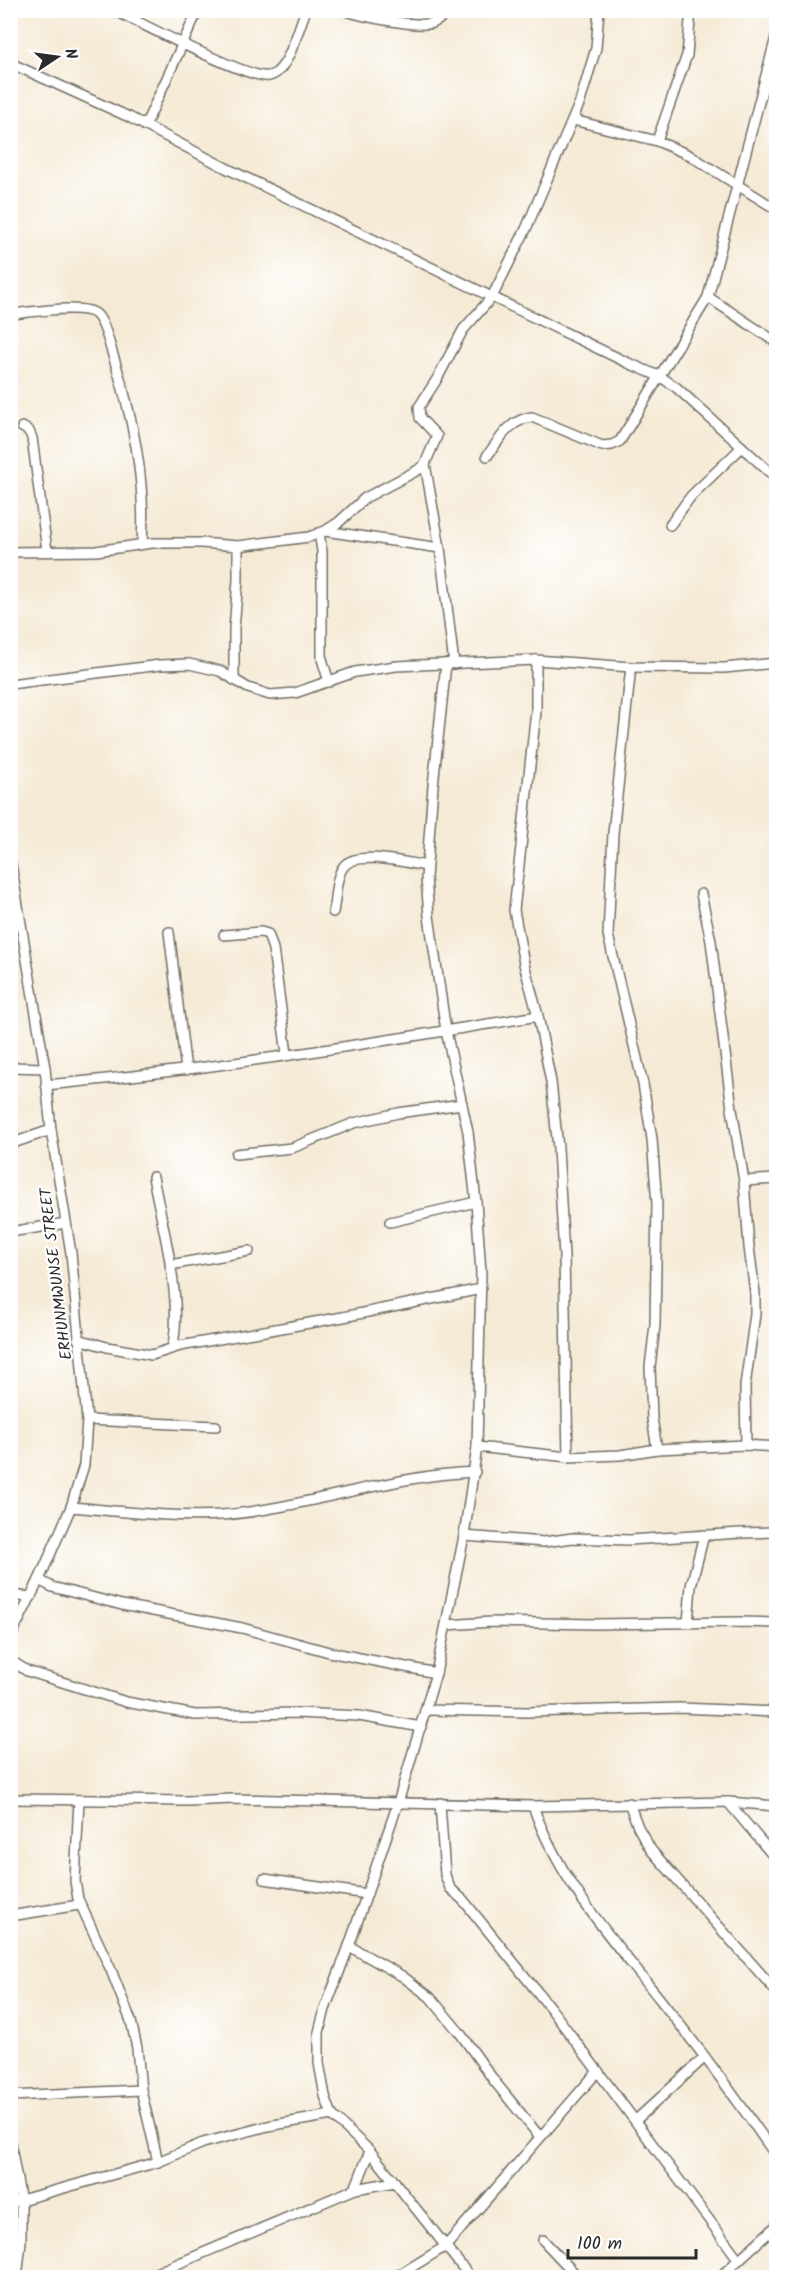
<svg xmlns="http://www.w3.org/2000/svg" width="787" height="2288" viewBox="0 0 787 2288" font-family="Kalam,sans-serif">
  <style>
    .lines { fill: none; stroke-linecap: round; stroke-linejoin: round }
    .minor-casing { stroke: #726e66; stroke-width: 12 }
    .minor { stroke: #fff; stroke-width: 9 }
    .labels { text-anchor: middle; stroke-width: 4.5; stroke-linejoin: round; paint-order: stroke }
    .street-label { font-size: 16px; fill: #2b2b2b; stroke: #fff }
  </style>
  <rect width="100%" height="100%" fill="#fff"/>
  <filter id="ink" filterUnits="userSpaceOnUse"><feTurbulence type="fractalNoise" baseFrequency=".0167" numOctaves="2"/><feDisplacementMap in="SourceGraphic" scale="12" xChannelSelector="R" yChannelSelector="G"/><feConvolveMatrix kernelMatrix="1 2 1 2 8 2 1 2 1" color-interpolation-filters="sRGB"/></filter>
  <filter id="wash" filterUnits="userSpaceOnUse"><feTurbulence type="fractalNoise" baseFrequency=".008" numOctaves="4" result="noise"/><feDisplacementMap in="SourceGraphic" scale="24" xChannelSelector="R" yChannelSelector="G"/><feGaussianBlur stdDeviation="1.35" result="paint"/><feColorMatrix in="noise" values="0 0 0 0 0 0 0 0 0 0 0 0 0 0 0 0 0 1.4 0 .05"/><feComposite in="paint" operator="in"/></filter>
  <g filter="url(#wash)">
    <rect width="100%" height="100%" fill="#f5ead5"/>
  </g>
  <g filter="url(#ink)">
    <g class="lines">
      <g class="minor-casing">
        <g id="minor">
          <path d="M114 10C138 22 250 80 269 76 270 76 277 73 277 72 290 62 299 27 306 10"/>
          <path d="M343 10C361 16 416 28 433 23 439 20 444 16 447 10"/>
          <path d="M691 10 687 55 657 141 689 155 776 209"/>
          <path d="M10 63 129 117 226 168 628 363 661 377 677 388 776 478"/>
          <path d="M573 120 657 141"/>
          <path d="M145 126 198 10"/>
          <path d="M708 297 776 342"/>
          <path d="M10 314C28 313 83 303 96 314 105 323 108 340 112 352 132 414 146 478 142 544"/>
          <path d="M22 427 29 431 32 438 47 551"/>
          <path d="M487 456C500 439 509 420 532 417L602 446 612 445 620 441 708 297 776 37"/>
          <path d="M670 525 691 496 742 447"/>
          <path d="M325 531 440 548"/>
          <path d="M319 533 322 551V659L329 682"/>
          <path d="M10 552 96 551 152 543H201L238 546 309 537 325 531 339 522 365 498 418 470 425 464"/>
          <path d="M536 660V711L514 910 524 964 538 1016 551 1082 558 1148 564 1257 568 1457"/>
          <path d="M446 664 433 786 426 878 429 916 446 1031 468 1132 476 1202 481 1272 477 1447 464 1536 436 1673 398 1803 349 1946 325 2009 319 2032V2063L325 2096 332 2115 370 2151 471 2278"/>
          <path d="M454 664 440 548 425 464 437 436 420 418 419 407 437 379 463 330 492 297 526 229 580 102 596 48 599 10"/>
          <path d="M631 667 613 833 608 935 643 1084 652 1139 657 1204 655 1325 650 1367 652 1418 657 1449"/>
          <path d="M234 680V629L238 580V546"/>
          <path d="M10 684 160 665 189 664 220 671 248 688 270 695 295 693 355 672 396 666 536 660 631 667 724 668 776 663"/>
          <path d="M10 858 45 1068 51 1130 71 1253 87 1420 84 1465 71 1507 39 1580 10 1638"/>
          <path d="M701 894 711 941 732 1109 744 1181 749 1247 755 1293V1314L745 1386 746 1445"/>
          <path d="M333 912C336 899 335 877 344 866 356 850 408 863 426 866"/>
          <path d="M169 932 186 1070"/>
          <path d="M224 935 261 932 268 934 273 949 287 1054"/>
          <path d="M10 1067 45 1068"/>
          <path d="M46 1085C211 1070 374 1042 538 1016"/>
          <path d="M10 1144 51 1130"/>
          <path d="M236 1154 292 1148 354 1123 398 1113 462 1104"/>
          <path d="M153 1177C162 1225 184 1303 172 1348"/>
          <path d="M744 1181 776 1179"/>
          <path d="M390 1222 476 1202"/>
          <path d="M10 1232 66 1223"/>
          <path d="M170 1265 249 1251"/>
          <path d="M78 1339 107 1347 152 1355 180 1346 343 1317 481 1289"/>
          <path d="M87 1420 216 1426"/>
          <path d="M477 1447 568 1457 620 1455 657 1449 746 1445 776 1447"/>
          <path d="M71 1507C119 1511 173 1518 222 1515 307 1508 389 1475 475 1472"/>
          <path d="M464 1536 544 1542 573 1538 629 1540 741 1533 776 1532"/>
          <path d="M39 1580 52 1587 122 1605 242 1628 329 1652 436 1673"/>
          <path d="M10 1595 31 1597"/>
          <path d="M688 1623 691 1586 704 1535"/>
          <path d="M447 1625 491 1622 595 1624 739 1622 776 1623"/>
          <path d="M10 1660 27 1671 126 1702 195 1715 297 1713 359 1716 421 1727"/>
          <path d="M426 1710 527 1712 680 1708 776 1712"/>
          <path d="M10 1799 187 1801 233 1799 533 1806 728 1802 776 1806"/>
          <path d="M79 1800 75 1881 78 1899 111 1970 131 2021 137 2048 141 2090 158 2162"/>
          <path d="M728 1802 776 1859"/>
          <path d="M440 1803 445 1875 450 1888 464 1901 552 2010 739 2260"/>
          <path d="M629 1803 638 1827 651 1850 776 1991"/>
          <path d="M533 1806C559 1881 613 1940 662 2002 702 2052 740 2103 776 2156"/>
          <path d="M264 1879 367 1894"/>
          <path d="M10 1916 79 1905"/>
          <path d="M349 1946 402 1976 430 1997 460 2033 495 2082 540 2137"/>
          <path d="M10 2096 141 2090"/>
          <path d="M636 2120 705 2057"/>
          <path d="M10 2141 21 2202V2242L17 2278"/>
          <path d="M355 2189 370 2151"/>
          <path d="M10 2203 158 2162 203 2143 268 2126 332 2115"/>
          <path d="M543 2240 579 2278"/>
          <path d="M723 2274 776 2226"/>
          <path d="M144 2278 355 2189 395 2182"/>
          <path d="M394 2278 446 2246 598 2071"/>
        </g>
      </g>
      <use href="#minor" class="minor"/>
    </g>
  </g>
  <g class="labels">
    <g class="street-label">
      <text transform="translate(55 1274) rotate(-97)" y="6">ERHUNMWUNSE STREET</text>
    </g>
  </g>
  <rect width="787" height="2288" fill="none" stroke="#fff" stroke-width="36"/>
  <g transform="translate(57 57) rotate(77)" stroke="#ffffff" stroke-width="4.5" paint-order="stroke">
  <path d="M0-4.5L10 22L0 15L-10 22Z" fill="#2b2b2b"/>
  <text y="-9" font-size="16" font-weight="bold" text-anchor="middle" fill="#2b2b2b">N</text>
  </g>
  <path d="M568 2249v9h128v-9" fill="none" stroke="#2b2b2b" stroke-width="3"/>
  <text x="577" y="2249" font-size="18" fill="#2b2b2b" stroke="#ffffff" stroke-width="4.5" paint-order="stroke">100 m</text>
</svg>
